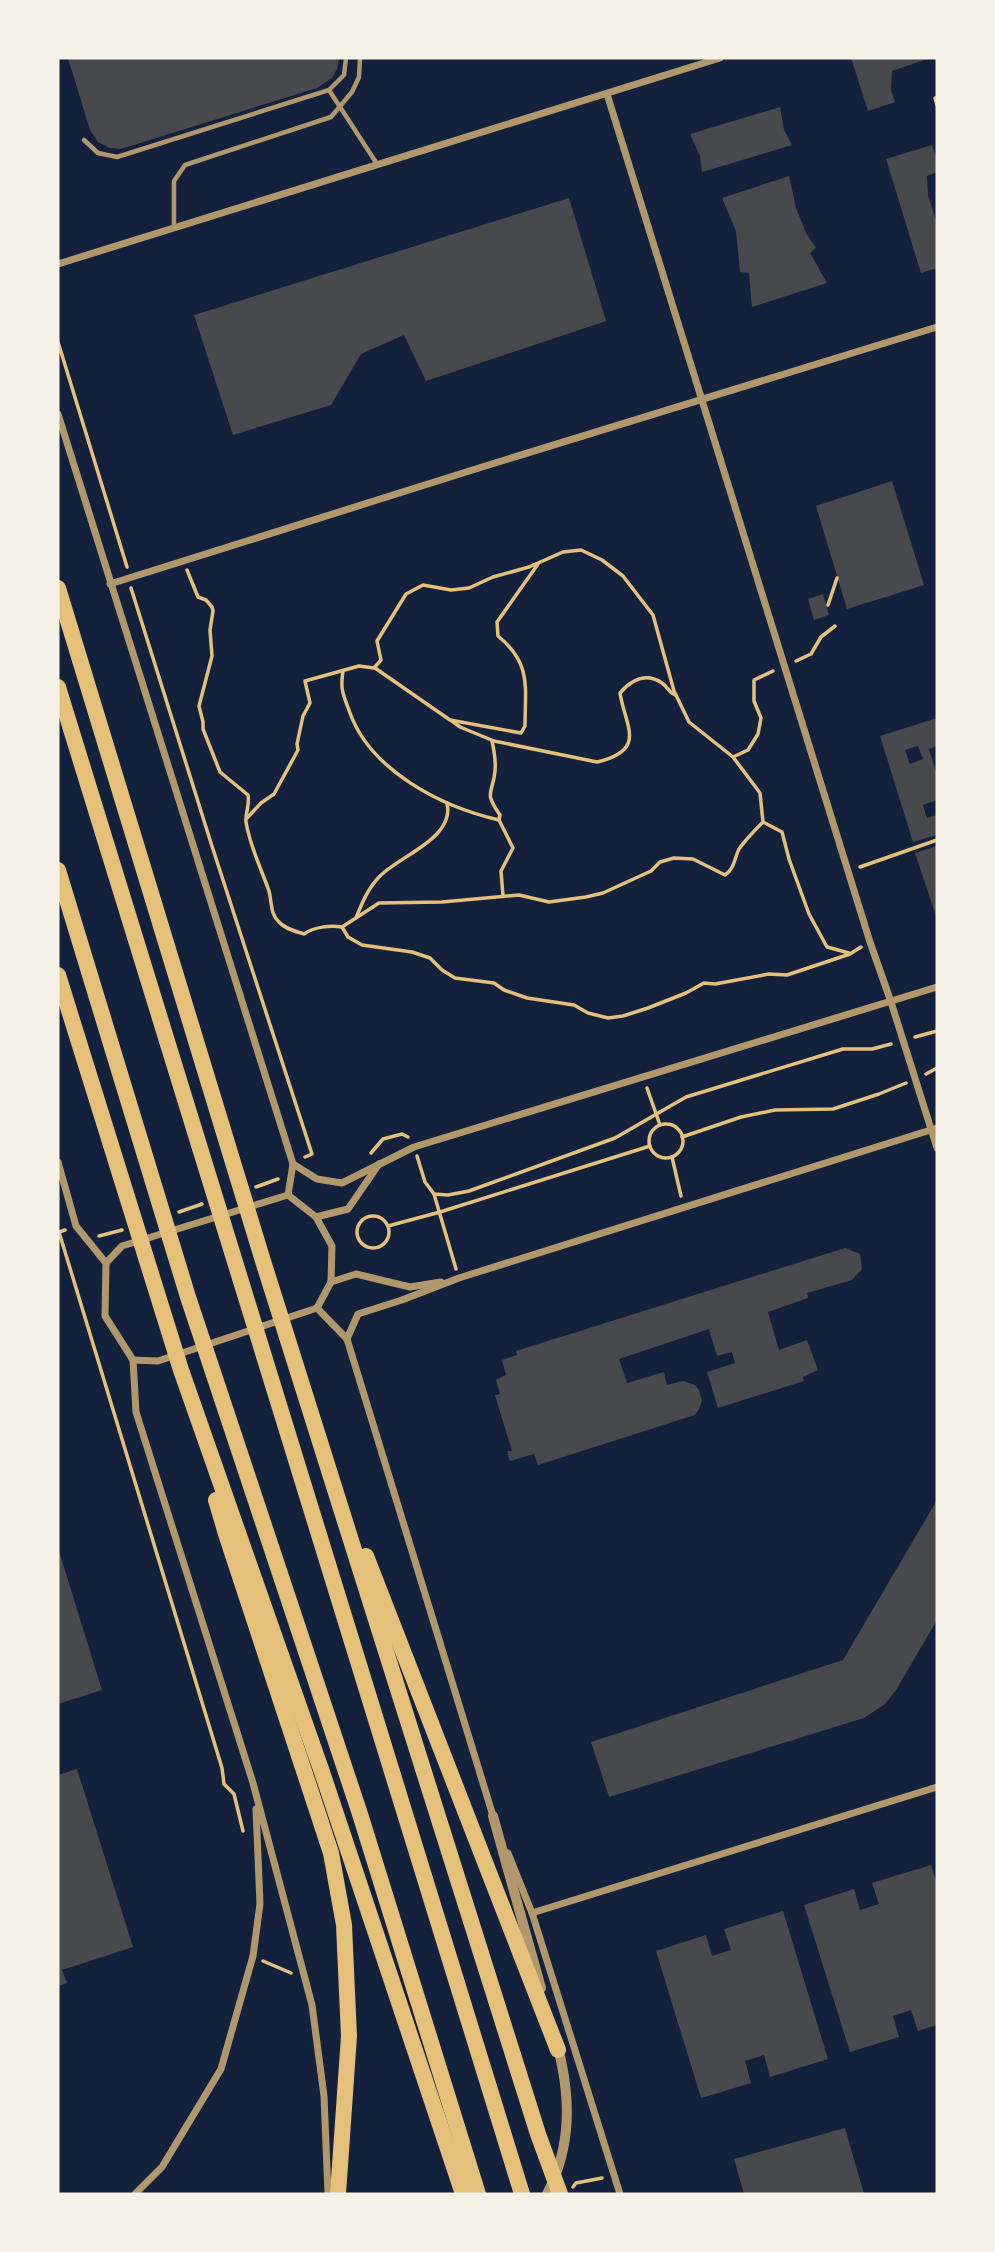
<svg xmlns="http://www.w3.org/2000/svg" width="995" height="2252" viewBox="0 0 995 2252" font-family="'Nunito Sans',sans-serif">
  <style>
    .building { fill: #48494c; fill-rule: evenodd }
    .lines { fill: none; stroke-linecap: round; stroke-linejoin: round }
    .path { stroke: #e5c07b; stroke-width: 3.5 }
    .service { stroke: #b1986c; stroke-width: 4.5 }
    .minor { stroke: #b1986c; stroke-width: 7 }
    .tertiary { stroke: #b1986c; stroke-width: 10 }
    .motorway { stroke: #e5c07b; stroke-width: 16 }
  </style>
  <rect width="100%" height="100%" fill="#14213d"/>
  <g class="building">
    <path d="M68 58H339L337 69 332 78 317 88 121 149 110 148 98 142 90 130Z"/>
    <path d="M851 58H930L892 71 891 90 895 102 868 111Z"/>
    <path d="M780 107 784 130 792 145 702 172 700 156 690 134Z"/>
    <path d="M932 145 937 160V172L927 176 928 195 937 224V268L921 273 886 159Z"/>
    <path d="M789 176 796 208 806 233 816 248 810 253 827 283 752 307 749 273 740 272 736 231 722 198Z"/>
    <path d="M569 198 606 321 426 381 404 335 361 354 331 405 233 435 194 315Z"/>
    <path d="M892 481 924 585 847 609 816 506Z"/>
    <path d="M823 594 829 615 814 620 808 599Z"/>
    <path d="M937 718V746L929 749 937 775V800L923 805 927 818 937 815V835L913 842 880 736ZM918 746 923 759 910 764 905 750Z"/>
    <path d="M937 846V912L935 913 915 853Z"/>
    <path d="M845 1248 860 1254 862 1269 852 1280 807 1293 808 1298 768 1312 779 1350 807 1340 818 1370 803 1377 804 1381 718 1408 707 1372 735 1363 732 1352 717 1356 709 1329 619 1359 627 1383 664 1372 667 1385 683 1381 695 1385 699 1390 702 1401 699 1409 695 1415 538 1465 534 1454 510 1461 507 1451H512L495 1395 500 1394 496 1380 506 1375 502 1360 517 1355 516 1351Z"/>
    <path d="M937 1500V1620L896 1690 885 1704 864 1718 609 1797 591 1742 843 1660Z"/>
    <path d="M58 1548 102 1690 58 1704Z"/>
    <path d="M77 1769 133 1947 62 1970 67 1983 58 1986V1775Z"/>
    <path d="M931 1865 937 1884V2025L918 2031 911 2010 893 2016 899 2037 850 2052 804 1905 854 1889 860 1910 879 1904 872 1883Z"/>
    <path d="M783 1911 828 2059 770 2077 764 2055 745 2061 751 2083 701 2098 656 1951 706 1935 712 1956 731 1950 724 1929Z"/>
    <path d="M845 2128 864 2194H744L734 2159Z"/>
  </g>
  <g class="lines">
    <g class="path">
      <path d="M937 98H935L937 105"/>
      <path d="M58 342 127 567"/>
      <path d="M187 570 198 597 206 600 212 607 213 611 210 630 212 656 199 706 203 722V729L220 772 248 795C250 805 245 813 246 822 250 847 261 868 269 891 272 902 270 914 279 922 285 929 295 931 304 934 314 927 330 925 342 927L348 937 362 945 412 952 430 958 442 970 455 978 494 983 504 990 527 998 574 1005 588 1013 608 1018 623 1016 648 1008 686 993 704 983 715 984 769 974 787 975 850 954 861 947"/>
      <path d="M131 588 211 843 312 1154 305 1157"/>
      <path d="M828 605 837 578"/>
      <path d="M796 661 811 654 821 637 835 626"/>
      <path d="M375 668 450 720 521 733 525 726C525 687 532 664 498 636L497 622 538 564"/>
      <path d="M343 671C340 690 343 694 350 713 371 771 442 807 499 820"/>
      <path d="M773 671 754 680V701L761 718 758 734 748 750 733 757 760 793 763 822 782 832 789 859 809 914 827 947 849 953"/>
      <path d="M452 721 460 727 494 741 597 762C648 750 625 726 620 693 631 680 646 672 662 683 668 687 668 692 675 695"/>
      <path d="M492 741C494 750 496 761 495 771 493 794 483 791 500 815L499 820 513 848 501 871 503 896"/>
      <path d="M247 818 261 803 274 794 298 750 297 744 303 716 310 703 305 681 359 666 374 668 381 660 377 641 406 594 423 585 451 590 469 588 493 577 529 567 563 552 581 550 602 560 623 576 653 615 674 691 689 722 733 757"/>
      <path d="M860 867 937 840"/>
      <path d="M356 918C362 903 368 888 380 876 401 855 455 838 447 803"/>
      <path d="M342 927 379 903 442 902 519 895 549 902 586 897 603 893 651 871 660 862 674 858 693 859 725 875C735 868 734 859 739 849 746 839 755 830 763 822"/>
      <path d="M915 1037 937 1031"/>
      <path d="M926 1074 937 1068"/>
      <path d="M647 1088 660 1125"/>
      <circle cx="666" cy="1141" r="17"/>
      <path d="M682 1137 741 1117 775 1110 833 1109 879 1094 906 1083"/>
      <path d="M371 1153 383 1139 402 1134 408 1137"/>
      <path d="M417 1156 425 1182 434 1194 448 1195 469 1191 615 1138 686 1097 843 1049H872L891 1044"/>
      <path d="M672 1157 681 1196"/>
      <path d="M256 1187 278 1179"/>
      <path d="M434 1194 456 1269"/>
      <path d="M179 1212 202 1204"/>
      <circle cx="373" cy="1232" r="16"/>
      <path d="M388 1226 440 1212 650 1146"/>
      <path d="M65 1230 59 1232 222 1768 224 1784 234 1794 243 1831"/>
      <path d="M99 1236 122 1230"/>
      <path d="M263 1961 291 1973"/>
      <path d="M573 2187 576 2183 602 2178"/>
    </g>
    <g class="service">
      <path d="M329 90 377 164"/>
      <path d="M84 140 98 153 117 157 329 90 344 75 346 58"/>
      <path d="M174 227V181L185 165 331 117 352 92 359 77 360 58"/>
    </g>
    <g class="minor">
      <path d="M607 94 870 942 891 1002 937 1148"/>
      <path d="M58 264 720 58"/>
      <path d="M58 414 293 1164 288 1195"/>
      <path d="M110 584 482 467 937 327"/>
      <path d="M58 1162 76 1226 106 1263 105 1316 133 1360 136 1412 253 1783 312 2005 324 2096 328 2194"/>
      <path d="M293 1164 317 1179 342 1183 414 1147 937 987"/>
      <path d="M288 1195 316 1217 332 1246 331 1282 317 1308"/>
      <path d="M316 1217 348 1209 379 1164"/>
      <path d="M106 1263 122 1246 288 1195"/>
      <path d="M331 1282 356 1274 410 1287 441 1282"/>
      <path d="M317 1308 347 1339 494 1819"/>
      <path d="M347 1339 358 1314 402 1300 459 1278 937 1128"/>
      <path d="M133 1360 158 1361 317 1308"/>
      <path d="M508 1853 532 1913 620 2194"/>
      <path d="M532 1913 937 1787"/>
      <path d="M135 2194 162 2167 221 2069 253 1956 260 1904 256 1809"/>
    </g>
    <g class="tertiary">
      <path d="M493 1816 541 1988"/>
      <path d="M547 2194C572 2146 571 2096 557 2044"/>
    </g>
    <g class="motorway">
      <path d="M58 588 263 1261 538 2134 560 2194"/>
      <path d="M58 687 522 2194"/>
      <path d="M58 870 188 1297 360 1814 478 2194"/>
      <path d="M58 975 181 1370 322 1772 463 2194"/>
      <path d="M216 1500 226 1534 331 1853 344 1925 349 2036 338 2194"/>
      <path d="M366 1556 558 2050"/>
    </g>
  </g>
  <rect width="995" height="2252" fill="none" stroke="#f6f1e7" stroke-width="119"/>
</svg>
